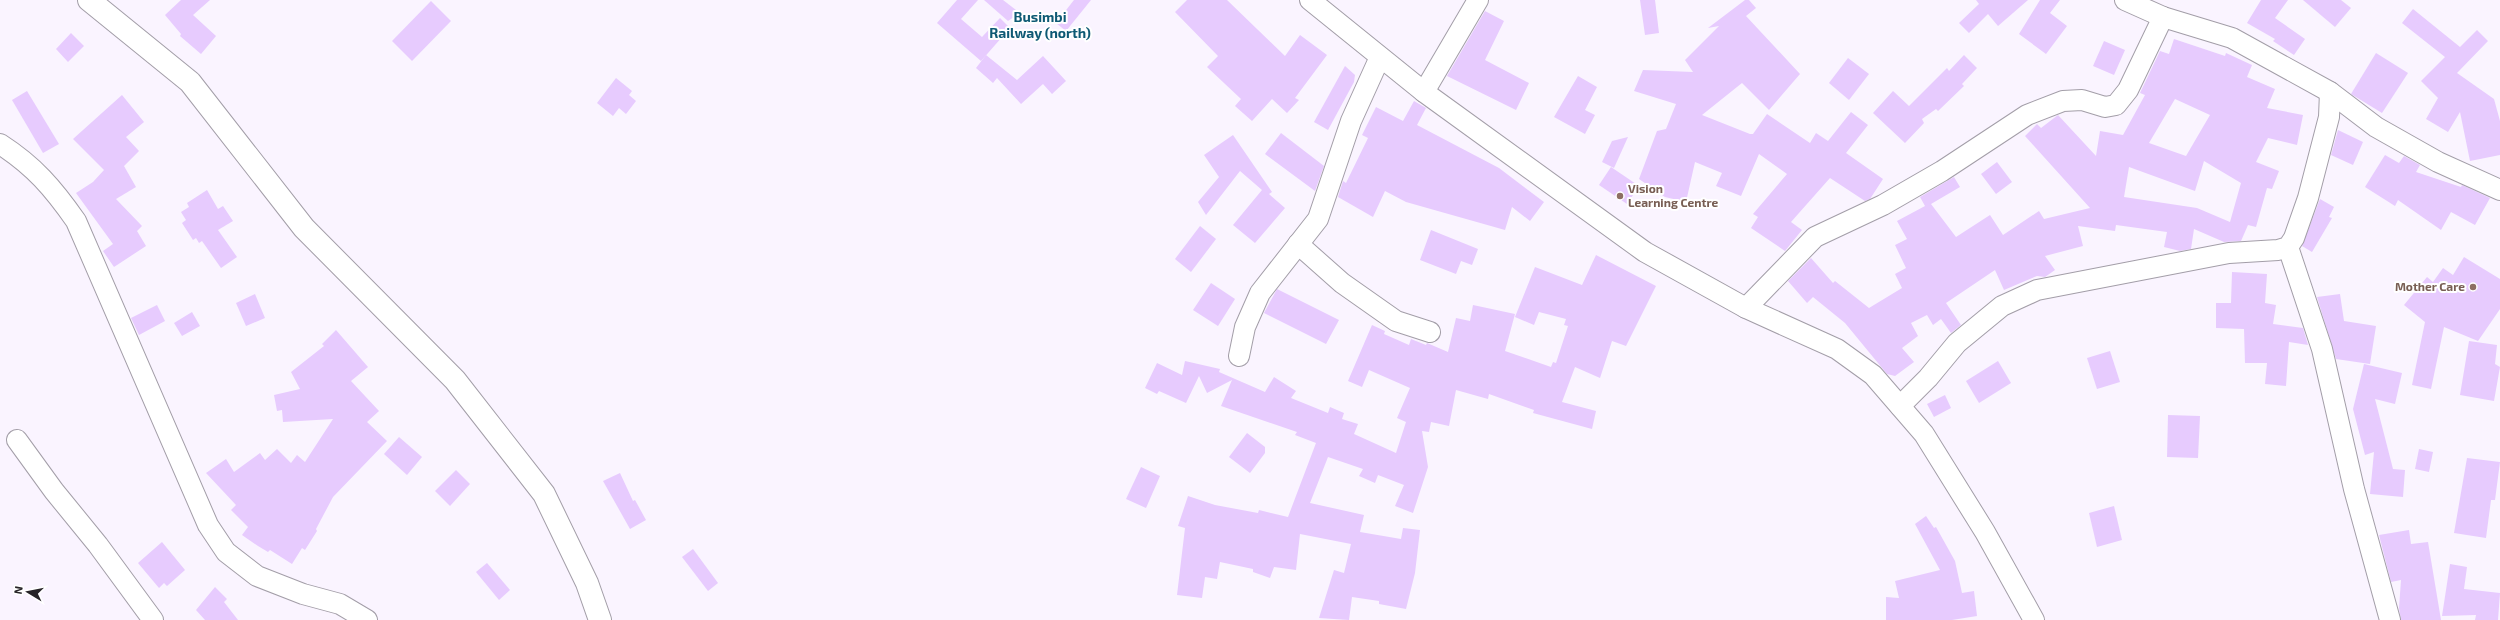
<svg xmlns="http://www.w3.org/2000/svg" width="2500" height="620" viewBox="0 0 2500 620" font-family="'Exo 2',sans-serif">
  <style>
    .building { fill: #e7cbfe; fill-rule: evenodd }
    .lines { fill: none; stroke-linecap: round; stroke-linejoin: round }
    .minor-casing { stroke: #a39ea8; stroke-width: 22 }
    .secondary-casing { stroke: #a39ea8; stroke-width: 24 }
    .minor { stroke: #fff; stroke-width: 20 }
    .secondary { stroke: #fff; stroke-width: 22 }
    .education-dot { fill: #8d6e63; stroke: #fff; stroke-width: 1.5 }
    .labels { text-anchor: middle; stroke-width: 4; stroke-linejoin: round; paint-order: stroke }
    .education-label { font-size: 12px; font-weight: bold; fill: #785e54; stroke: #fff; text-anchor: start }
    .quarter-label { font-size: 14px; font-weight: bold; fill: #0e5a74; stroke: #fff }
  </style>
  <rect width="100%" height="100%" fill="#faf4ff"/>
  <g class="building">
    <path d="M181 0H210L193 15 216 36 201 54 180 36 181 34 165 15Z"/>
    <path d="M957 0H978L961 19 982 37 1000 18 1010 28 981 61 937 23Z"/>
    <path d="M984 0H1003L1020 13 1008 21Z"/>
    <path d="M1074 0H1091L1066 31 1056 23Z"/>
    <path d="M1187 0H1227L1285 56 1300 35 1327 55 1295 98 1299 100 1287 113 1272 99 1252 121 1235 106 1241 99 1207 67 1218 56 1175 12Z"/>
    <path d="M1640 0H1655L1659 33 1645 35Z"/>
    <path d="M1745 0H1749L1756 8 1746 16 1800 74 1769 110 1742 83 1702 115 1750 134H1753L1767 114 1810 143 1816 133 1828 141 1851 112 1868 125 1846 153 1883 179 1870 199 1865 201 1830 178 1791 222 1802 230 1785 251 1751 228 1758 217 1753 214 1787 174 1759 154 1741 196 1716 186 1722 173 1695 162 1686 202 1665 197 1639 179 1657 131 1666 129 1676 104 1634 91 1643 70 1693 72 1685 60 1719 26 1708 28Z"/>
    <path d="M1976 0H2028L1998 26 1988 14 1969 33 1959 23 1979 4Z"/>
    <path d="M2040 0H2060L2050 13 2067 26 2046 54 2019 34Z"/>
    <path d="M2261 0H2288L2275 18 2305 39 2294 55 2273 41 2275 39 2247 23Z"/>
    <path d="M2303 0H2341L2351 8 2335 27Z"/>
    <path d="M431 1 451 21 412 61 392 41Z"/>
    <path d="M2413 9 2460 47 2477 30 2488 41 2457 73 2494 99 2500 121V155L2470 161 2460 112 2448 132 2426 119 2438 98 2421 81 2445 57 2402 23Z"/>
    <path d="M1485 11 1504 21 1485 60 1529 83 1516 110 1447 76Z"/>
    <path d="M71 33 84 46 68 62 56 49Z"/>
    <path d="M2174 39 2225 56 2226 53 2252 65 2247 77 2275 89 2267 108 2303 115 2297 145 2268 138 2256 162 2279 171 2272 189 2267 188 2256 227 2248 225 2241 241 2224 242 2194 229 2191 249 2180 251 2164 247 2167 232 2116 225 2115 231 2078 226 2083 246 2045 256 2055 270 2045 277 2037 276 2004 290 1995 270 1946 303 1961 325 1951 333 1941 319 1933 325 1927 315 1911 323 1918 336 1902 348 1914 362 1895 376 1887 374 1845 323 1813 297 1807 303 1788 281 1811 258 1833 283 1835 281 1869 308 1902 288 1895 274 1906 268 1895 245 1907 239 1897 221 1925 206 1920 197 1954 177 1960 187 1931 204 1956 237 1990 215 2003 235 2039 211 2044 219 2090 208 2025 136 2037 124 2041 128 2058 115 2096 156 2100 131 2123 135 2145 95 2140 93 2160 51 2169 54ZM2175 99 2210 115 2186 156 2149 143ZM2204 161 2241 183 2230 222 2197 208 2124 197 2129 167 2195 191Z"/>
    <path d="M2104 41 2125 50 2114 75 2093 66Z"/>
    <path d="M2376 53 2408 73 2382 113 2351 94Z"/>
    <path d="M986 55 1017 80 1043 56 1066 81 1052 94 1043 84 1021 104 997 78 993 83 976 68Z"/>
    <path d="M1964 55 1977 68 1962 84 1964 86 1938 111 1936 109 1922 119 1924 123 1905 143 1873 113 1893 91 1909 106 1947 68 1949 71Z"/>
    <path d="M1848 58 1869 74 1849 100 1829 83Z"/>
    <path d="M1345 66 1355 75 1354 82 1328 130 1314 122Z"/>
    <path d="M1578 76 1597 87 1585 110 1595 115 1585 134 1554 117Z"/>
    <path d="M616 78 632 91 629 95 636 101 626 114 619 108 613 116 597 103Z"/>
    <path d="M27 91 59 144 43 153 12 100Z"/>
    <path d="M122 95 144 122 126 137 139 151 124 166 136 187 116 199 142 226 137 231 146 246 114 267 103 251 113 244 76 193 93 182 104 170 73 139Z"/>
    <path d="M1414 101 1426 108 1417 125 1499 168 1544 202 1530 221 1512 207 1505 230 1406 202 1385 191 1373 217 1338 197 1343 181 1346 183 1368 138 1362 135 1376 107 1403 121Z"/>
    <path d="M2338 130 2363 142 2353 165 2331 155Z"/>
    <path d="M1281 133 1324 166 1315 191 1265 154Z"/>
    <path d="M1233 135 1272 192 1269 194 1285 208 1255 243 1233 225 1262 190 1240 171 1206 215 1198 202 1219 177 1204 155Z"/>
    <path d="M1628 137 1614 168 1602 162 1612 141Z"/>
    <path d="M2385 155 2399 163 2404 156 2420 165 2416 172 2461 187 2462 185 2490 198 2475 225 2451 212 2441 230 2398 200 2395 206 2365 187Z"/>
    <path d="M1997 162 2012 182 1996 194 1981 174Z"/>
    <path d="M1611 167 1639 186 1627 204 1599 185Z"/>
    <path d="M207 190 218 209 223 206 233 221 218 230 237 257 221 268 202 241 199 243 196 238 193 240 182 223 186 220 181 212 189 207 187 203Z"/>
    <path d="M2320 199 2334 207 2329 217 2332 218 2312 252 2302 246Z"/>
    <path d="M1200 226 1216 239 1191 272 1175 259Z"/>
    <path d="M1431 230 1478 249 1472 265 1461 261 1456 274 1420 260Z"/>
    <path d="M1596 255 1656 286 1626 346 1612 341 1600 378 1575 367 1562 402 1596 411 1592 429 1533 413 1534 410 1489 394 1488 399 1456 390 1449 426 1431 422 1429 432 1422 431 1428 467 1413 513 1395 506 1404 485 1378 475 1375 483 1359 476 1363 469 1328 457 1310 503 1364 515 1360 532 1401 539 1403 528 1420 530 1415 573 1406 609 1379 604V601L1352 597 1349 620 1319 618 1334 570 1344 573 1351 544 1300 534 1296 570 1274 567 1270 578 1253 572V569L1220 562 1217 579 1205 577 1202 598 1177 595 1185 528 1178 526 1188 496 1215 505 1258 513 1259 510 1288 517 1316 443 1295 435 1297 432 1221 406 1232 380 1207 393 1199 376 1186 403 1159 391 1157 394 1145 388 1157 363 1182 375 1185 361 1220 369 1219 372 1265 392 1274 377 1296 391 1291 398 1328 413 1330 407 1344 413 1342 419 1358 424 1354 434 1396 453 1406 422 1397 418 1410 388 1369 370 1362 387 1348 381 1372 325 1385 331 1384 334 1409 345 1411 339 1426 345 1427 343 1448 352 1456 318 1470 321 1473 305 1515 314 1505 351 1551 367 1553 362 1556 363 1568 326 1564 325 1566 319 1539 312 1534 325 1515 317 1535 267 1582 285Z"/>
    <path d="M2464 257 2500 279V309L2478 341 2444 327 2431 389 2412 385 2425 322 2404 305 2427 277 2433 282 2443 268 2453 275Z"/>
    <path d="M2232 272 2267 274 2265 303 2276 305 2273 324 2303 328 2308 345 2289 342 2286 386 2265 384 2267 363H2245L2244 329 2216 328V303H2231Z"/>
    <path d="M1211 283 1235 299 1218 326 1193 310Z"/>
    <path d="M1277 289 1339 320 1326 344 1264 313Z"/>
    <path d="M255 294 265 318 246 326 236 303Z"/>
    <path d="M2340 294 2344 321 2376 326 2370 364 2336 359 2317 297Z"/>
    <path d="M157 305 165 321 139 335 131 318Z"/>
    <path d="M192 312 200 326 182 336 174 323Z"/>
    <path d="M336 330 368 367 351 381 379 411 367 422 387 441 333 497 316 529 317 531 305 550 302 548 292 564 270 550 268 552 258 546 242 535 248 527 231 510 236 505 206 473 226 459 234 472 260 453 265 460 277 449 291 463 297 455 305 462 333 419 283 422 282 410 277 411 274 395 300 389 291 372 324 346 322 344Z"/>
    <path d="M2469 341 2497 345 2495 364 2500 367 2494 401 2460 395Z"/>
    <path d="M2110 351 2120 382 2097 389 2087 358Z"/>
    <path d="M1998 361 2011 383 1979 403 1966 381Z"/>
    <path d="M2364 364 2402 373 2395 404 2375 399 2393 469 2405 470 2403 497 2370 494 2374 452 2365 455 2353 409Z"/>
    <path d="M1945 395 1951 408 1934 417 1927 404Z"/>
    <path d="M2168 415 2200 416 2198 458 2167 457Z"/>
    <path d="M1247 433 1265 447V453L1250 473 1229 457Z"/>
    <path d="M399 437 422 457 407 475 384 454Z"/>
    <path d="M2419 449 2433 452 2429 472 2415 469Z"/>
    <path d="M2467 458 2500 462 2495 500H2491L2486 538 2454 533Z"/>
    <path d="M1141 467 1160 476 1146 508 1126 499Z"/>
    <path d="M456 470 470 484 450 506 435 491Z"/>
    <path d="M620 473 633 501 635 500 646 520 630 529 603 481Z"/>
    <path d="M2114 506 2122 540 2097 547 2089 513Z"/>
    <path d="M1926 516 1934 528 1936 527 1955 561 1962 593 1974 591 1977 616 1952 620H1886V597L1899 598 1895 581 1940 570 1915 524Z"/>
    <path d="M2409 530 2411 544 2428 542 2441 620H2401L2399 608 2401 580 2391 582 2379 535Z"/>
    <path d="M162 542 185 570 167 586 164 583 159 588 138 563Z"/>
    <path d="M693 549 718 583 708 591 682 557Z"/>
    <path d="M487 563 510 590 499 600 476 572Z"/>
    <path d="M2450 564 2467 567 2464 589 2500 593 2498 620H2475L2476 615 2442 616Z"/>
    <path d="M215 587 227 599 224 602 238 620H205L196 610Z"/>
  </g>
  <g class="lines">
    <g class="minor-casing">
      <g id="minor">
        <path d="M1310 0 1424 92 1645 252 1746 308 1837 349 1873 375 1924 434 1985 532 2034 620"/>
        <path d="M2125 0 2163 17 2232 38 2330 92 2376 127 2438 162 2500 190"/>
        <path d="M1424 92 1478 0"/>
        <path d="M0 144C34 166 53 188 76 221L208 525 226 552 257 576 303 594 340 604 367 620"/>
        <path d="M1298 244 1342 283 1396 321 1430 332"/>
        <path d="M2288 247 2322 349 2354 489 2390 620"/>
        <path d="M1746 308 1815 237 1883 205 1942 171 2027 115 2063 101 2082 100 2105 107 2116 105 2128 90 2163 17"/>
        <path d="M1239 356 1245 327 1260 293 1318 219 1351 121 1380 57"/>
        <path d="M1900 406 1928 378 1957 343 2002 306 2037 290 2229 253 2278 250 2288 247 2294 238 2308 198 2329 117 2330 92"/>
        <path d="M17 440 54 491 98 545 153 620"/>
      </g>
    </g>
    <g class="secondary-casing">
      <path id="secondary" d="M89 0 190 82 304 228 455 380 544 494 587 583 600 620"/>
    </g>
    <use href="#minor" class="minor"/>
    <use href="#secondary" class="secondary"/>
  </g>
  <g class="education-dot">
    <circle cx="1620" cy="196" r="4"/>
    <circle cx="2473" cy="287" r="4"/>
  </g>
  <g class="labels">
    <g class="education-label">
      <text x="1628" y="193">Vision<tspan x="1628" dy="14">Learning Centre</tspan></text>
      <text x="2465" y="291" text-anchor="end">Mother Care</text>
    </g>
    <g class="quarter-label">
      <text x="1040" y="22">Busimbi<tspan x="1040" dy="16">Railway (north)</tspan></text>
    </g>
  </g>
  <g transform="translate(28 592) rotate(280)" stroke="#ffffff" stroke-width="3" paint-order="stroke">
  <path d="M0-3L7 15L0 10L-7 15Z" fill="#262327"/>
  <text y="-6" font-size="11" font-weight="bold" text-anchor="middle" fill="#262327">N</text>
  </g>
</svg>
